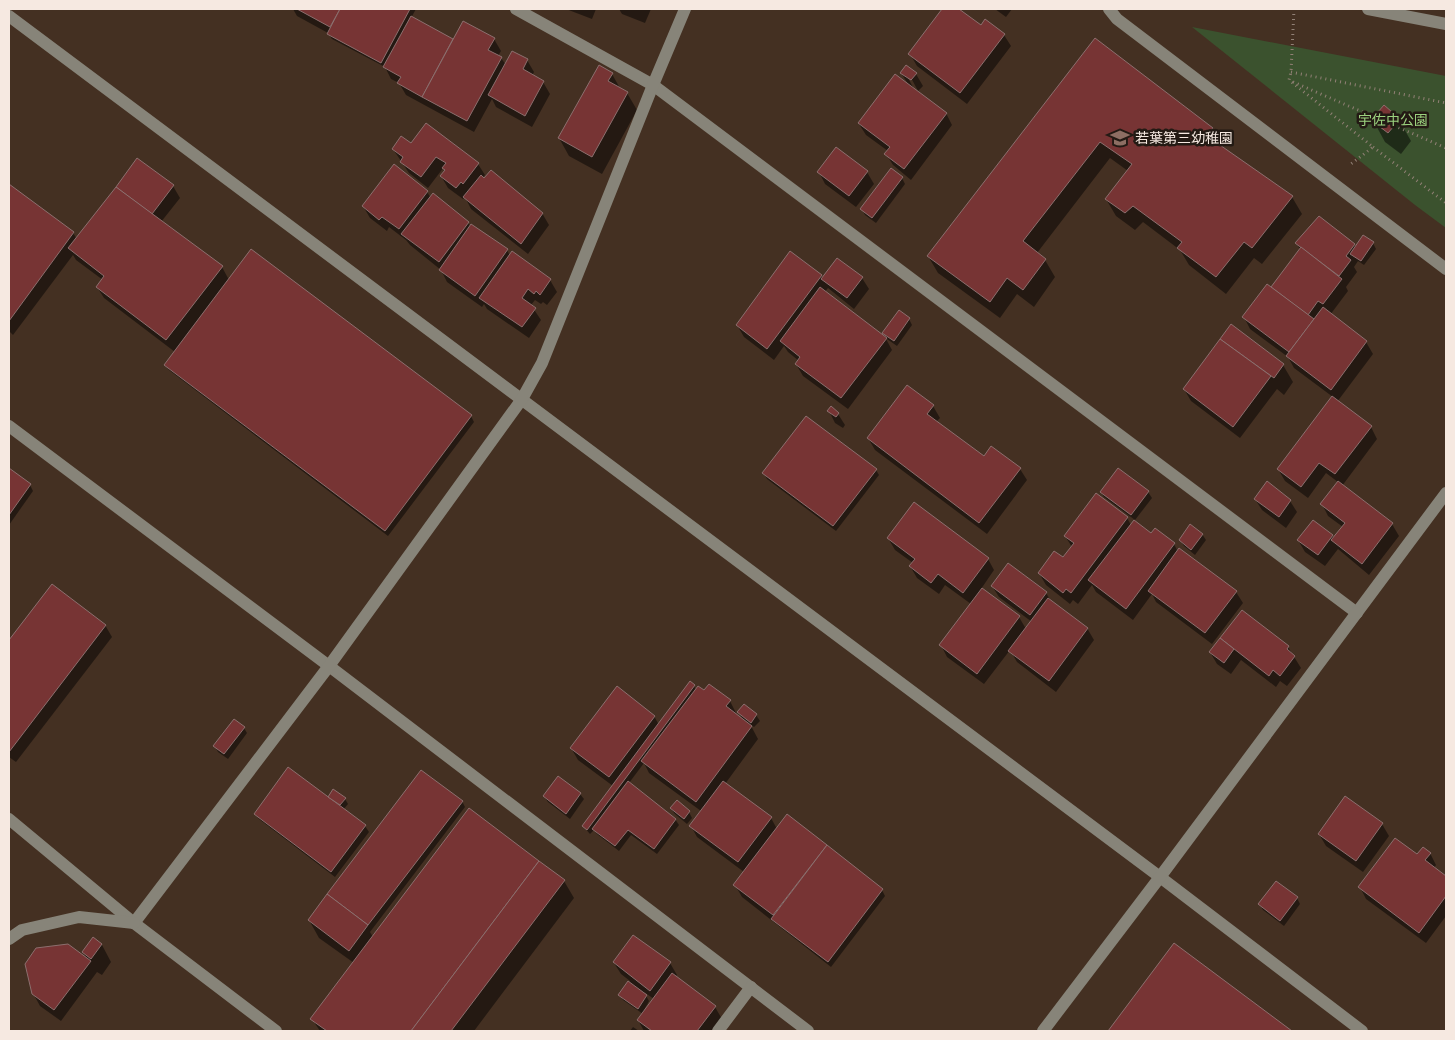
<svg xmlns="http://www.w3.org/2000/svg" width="1455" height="1040" viewBox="0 0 1455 1040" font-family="Cabin,'Noto Sans JP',sans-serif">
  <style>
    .green { fill: #3b522e }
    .shadow { fill: #0007; fill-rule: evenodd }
    .building { fill: #773434; stroke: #8c6f6e }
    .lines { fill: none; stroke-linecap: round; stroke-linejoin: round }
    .path { stroke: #928176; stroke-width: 3; stroke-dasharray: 1 4; stroke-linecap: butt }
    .minor { stroke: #878479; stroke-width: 12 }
    .labels { text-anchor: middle; stroke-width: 5; stroke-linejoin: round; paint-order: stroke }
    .park-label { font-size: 14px; fill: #9bd17e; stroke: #231a14 }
    .poi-label { font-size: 14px; fill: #f6e9e1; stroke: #231a14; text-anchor: start }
  </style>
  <rect width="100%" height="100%" fill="#443022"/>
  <path class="green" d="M1192 27 1446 76V228L1415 205Z"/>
  <g class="shadow">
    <path d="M293 9H416L411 18 454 41 494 39 501 51 498 56 501 58 506 65 527 60 534 72 532 76 543 82 550 94 532 127 496 107 492 99 474 132 406 95 399 83 391 79 385 67 332 39 328 33 297 16Z"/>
    <path d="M566 9H596L592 19Z"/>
    <path d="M619 9H651L645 23 622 14Z"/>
    <path d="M944 9H957L981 27 1004 35 1011 46 967 104 917 66 910 54Z"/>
    <path d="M995 9H1012L1006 17Z"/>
    <path d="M1095 40 1212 128 1222 146 1221 147 1292 197 1302 214 1262 264 1254 258 1226 294 1189 265 1180 250 1143 222 1135 230 1116 216 1106 199 1128 171 1110 158 1037 253 1045 260 1055 277 1034 307 1017 294 1000 318 938 273 928 256Z"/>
    <path d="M901 73 916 74 923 86 918 91 909 74 907 76 915 91 946 113 952 125 911 180 893 165 886 154 888 151 866 135 859 124 910 87Z"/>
    <path d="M612 74 621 90 627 93 637 110 602 174 569 156 559 138Z"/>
    <path d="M1373 120H1399L1411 141 1401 154 1385 142Z"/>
    <path d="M411 144 478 164 485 175 482 178 542 213 549 225 528 254 471 209 465 197 463 199 448 188 441 176 445 171 444 167 428 188 409 173 393 149Z"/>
    <path d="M394 166 427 192 431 198 433 195 468 223 471 227 507 250 510 256 550 280 557 292 547 305 543 302 541 304 535 300 531 305 541 320 529 338 487 309 484 304 482 307 447 282 441 270 410 245 406 240 389 227 387 231 370 218 363 206Z"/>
    <path d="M819 172H867L874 184 856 207 825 184Z"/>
    <path d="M902 178 905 184 876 223 865 215 862 209Z"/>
    <path d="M9 185 73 233 77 239 173 186 180 198 161 222 222 267 229 280 471 416 474 422 388 536 169 370 165 365 175 352 104 298 97 287 103 280 76 260 73 255 13 335 9 331Z"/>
    <path d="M1297 243 1354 245 1356 248 1373 243 1376 249 1364 265 1358 261 1354 267 1357 272 1346 287 1348 291 1330 315 1366 342 1373 354 1337 402 1371 427 1377 439 1342 486 1392 524 1399 536 1369 575 1338 549 1325 566 1305 552 1298 540 1332 536 1334 539 1343 527 1328 516 1322 504 1338 482 1326 473 1308 498 1285 481 1278 469 1333 397 1294 368 1288 357 1250 329 1244 317 1271 289 1300 250Z"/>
    <path d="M821 276 823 279 862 278 869 289 854 309 828 288 824 293 886 339 892 350 848 409 803 376 796 364 799 361 788 352 784 346 774 360 744 337 737 325Z"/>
    <path d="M899 312 909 319 912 325 897 346 887 339 884 333Z"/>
    <path d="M1222 339 1283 365 1293 382 1284 395 1277 389 1240 438 1191 401 1184 389 1225 343Z"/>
    <path d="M908 386 933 406 940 418 936 422 984 458 1020 469 1027 480 987 534 875 450 868 438Z"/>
    <path d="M829 411 838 414 845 425 843 428 835 423Z"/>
    <path d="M9 469 30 485 33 491 9 525Z"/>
    <path d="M1118 469 1148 492 1152 498 1135 520 1104 497 1101 492Z"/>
    <path d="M876 470 879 475 836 531 767 479 764 473Z"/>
    <path d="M1255 499 1290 501 1297 512 1286 528 1262 510Z"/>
    <path d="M1127 518 1131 525 1174 544 1178 552 1236 592 1243 603 1212 644 1156 602 1152 594 1133 620 1096 592 1092 585 1078 604 1073 600 1070 604 1046 585 1039 573 1063 559 1072 547 1065 536Z"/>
    <path d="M1202 534 1206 540 1195 555 1184 546 1180 540Z"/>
    <path d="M888 538 988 559 994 570 981 589 1019 617 1026 629 1032 622 999 597 992 586 1046 593 1051 601 1087 628 1094 640 1056 692 1017 662 1010 650 984 684 947 657 941 645 971 604 945 585 939 594 917 578 910 566 913 563 895 550Z"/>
    <path d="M52 585 105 625 112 637 16 762 9 757V642Z"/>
    <path d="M1242 611 1288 647 1301 668 1287 686 1280 681 1276 687 1241 660 1231 674 1217 664 1210 652Z"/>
    <path d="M694 686 696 690 730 701 736 713 735 715 744 722 739 712 744 706 756 715 760 721 754 727 750 724 758 739 725 784 771 818 777 829 787 816 882 890 885 896 831 967 742 897 735 885 744 872 697 837 691 826 701 811 649 773 644 763 629 783 675 819 679 825 657 854 631 835 619 851 597 834 594 830 590 834 583 826 613 786 578 760 571 748 654 716 659 725Z"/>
    <path d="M244 728 247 733 228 759 218 752 215 746Z"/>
    <path d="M580 794 584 799 570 819 548 802 544 796Z"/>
    <path d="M328 799H345L348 804 343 810 365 826 369 832 335 877 259 819 255 814Z"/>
    <path d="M462 801 465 807 370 932 373 937 564 881 574 898 474 1031H320L312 1019 354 963 319 938 309 920Z"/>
    <path d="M671 809 689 812 692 818 687 824 675 814Z"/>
    <path d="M1382 824 1389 836 1363 872 1326 846 1319 834Z"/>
    <path d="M1430 853 1436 865 1434 868 1446 878V916L1426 943 1366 899 1360 887 1417 856Z"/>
    <path d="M1297 898 1300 904 1284 926 1263 910 1260 904Z"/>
    <path d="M93 938 102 945 111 962 102 975 97 972 61 1021 40 1006 33 993 88 960 83 952Z"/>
    <path d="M1175 945 1290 1031H1110Z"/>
    <path d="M614 963H670L677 975 675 977 715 1007 722 1019 712 1031H644L638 1020 643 1014 623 1000 620 995 630 981 621 974ZM644 992 654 999 645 1011 644 1010 649 1001Z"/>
    <path d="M633 1027 639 1031H630Z"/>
  </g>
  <g class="building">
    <path d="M297 9H340L330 27Z"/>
    <path d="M340 9H410L381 63 327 34Z"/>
    <path d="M942 9H959L981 25 985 19 1005 34 960 93 908 54Z"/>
    <path d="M411 16 453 39 422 97 397 83 401 77 383 67Z"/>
    <path d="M463 21 495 38 488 50 502 57 467 121 422 97Z"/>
    <path d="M1095 38 1213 128 1207 136 1293 196 1252 248 1244 242 1216 277 1177 248 1182 242 1133 206 1125 213 1105 199 1132 164 1100 142 1023 241 1046 259 1023 290 1007 278 990 302 927 256Z"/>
    <path d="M512 51 528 59 523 69 544 81 525 116 488 95Z"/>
    <path d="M599 65 613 73 608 81 628 92 592 157 558 138Z"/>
    <path d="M906 65 917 73 911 80 900 73Z"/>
    <path d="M895 74 947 113 904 169 884 154 890 147 858 123Z"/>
    <path d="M1384 105 1400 119 1388 133 1371 120Z"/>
    <path d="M426 123 479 163 463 184 461 182 456 188 440 176 445 170 442 168 446 163 436 157 421 177 400 162 403 157 392 149 401 136 411 143Z"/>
    <path d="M836 147 868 171 849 196 817 172Z"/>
    <path d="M137 158 174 185 152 214 116 187Z"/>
    <path d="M394 164 428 191 399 229 382 217 379 220 362 206Z"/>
    <path d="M891 168 903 177 872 218 860 209Z"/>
    <path d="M491 170 543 213 521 244 463 197 481 175 484 178Z"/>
    <path d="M9 184 74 232 9 321Z"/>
    <path d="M116 187 223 266 166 340 96 287 104 276 68 248Z"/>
    <path d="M433 193 469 222 439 262 401 234Z"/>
    <path d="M1319 216 1355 244 1346 256 1351 260 1339 276 1295 243Z"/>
    <path d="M471 224 508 249 475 296 439 270Z"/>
    <path d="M1363 235 1374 242 1361 261 1350 254Z"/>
    <path d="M1301 247 1342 279 1323 304 1318 301 1308 315 1271 287Z"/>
    <path d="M251 249 472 415 385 531 164 365Z"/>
    <path d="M512 251 551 279 540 295 536 291 534 294 528 289 522 298 536 308 522 327 479 298Z"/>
    <path d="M790 251 822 275 767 349 736 325Z"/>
    <path d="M837 258 863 277 847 298 821 279Z"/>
    <path d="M1267 284 1314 319 1289 352 1242 317Z"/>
    <path d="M820 287 887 338 841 398 795 364 800 357 780 341Z"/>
    <path d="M1323 307 1367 341 1331 390 1286 356Z"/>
    <path d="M899 310 910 318 894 341 882 333Z"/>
    <path d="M1231 324 1284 364 1274 378 1220 339Z"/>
    <path d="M1220 339 1271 376 1233 427 1183 389Z"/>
    <path d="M907 385 934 405 927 414 984 456 991 446 1021 468 979 523 867 438Z"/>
    <path d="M1332 396 1372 426 1335 474 1319 463 1301 487 1277 469Z"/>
    <path d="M831 406 839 413 836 417 827 411Z"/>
    <path d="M806 416 877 469 833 526 762 473Z"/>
    <path d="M9 468 31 484 9 515Z"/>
    <path d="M1118 468 1149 491 1131 515 1100 492Z"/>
    <path d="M1267 481 1291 500 1279 517 1254 499Z"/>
    <path d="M1338 481 1393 523 1362 564 1331 540 1345 523 1320 504Z"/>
    <path d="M1096 493 1128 517 1071 593 1066 589 1063 593 1038 573 1054 551 1063 557 1074 543 1064 536Z"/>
    <path d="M914 502 989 558 963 593 938 574 931 583 909 566 915 559 887 538Z"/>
    <path d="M1134 520 1151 533 1155 528 1175 543 1126 609 1088 580Z"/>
    <path d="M1313 520 1333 535 1318 555 1297 540Z"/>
    <path d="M1190 524 1203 534 1191 550 1179 540Z"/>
    <path d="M1179 548 1237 591 1205 633 1148 591Z"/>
    <path d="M1008 563 1047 592 1030 615 991 586Z"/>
    <path d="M52 584 106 625 9 752V640Z"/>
    <path d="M982 588 1020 616 977 674 939 645Z"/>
    <path d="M1048 598 1088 628 1049 681 1008 651Z"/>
    <path d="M1242 610 1289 646 1287 649 1295 656 1280 676 1273 670 1269 676 1220 638Z"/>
    <path d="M1220 638 1234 649 1224 663 1209 652Z"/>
    <path d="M690 681 695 685 587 830 582 826Z"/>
    <path d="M709 684 731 700 726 706 752 726 696 802 641 761 698 686 704 690Z"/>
    <path d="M617 686 655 716 609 777 570 748Z"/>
    <path d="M744 704 757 714 751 723 737 712Z"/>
    <path d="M234 719 245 727 224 754 213 746Z"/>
    <path d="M288 767 366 825 331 872 254 814Z"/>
    <path d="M421 770 463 801 368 925 327 894Z"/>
    <path d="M558 776 581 793 566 814 543 796Z"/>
    <path d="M628 781 676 819 654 849 628 830 615 846 592 829Z"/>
    <path d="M723 781 772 817 738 862 689 826Z"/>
    <path d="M333 789 346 798 340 805 328 797Z"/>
    <path d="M1345 796 1383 823 1356 861 1318 834Z"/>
    <path d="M677 800 690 811 684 819 670 808Z"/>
    <path d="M469 808 539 861 411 1031H327L310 1019Z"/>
    <path d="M787 814 827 845 773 915 733 885Z"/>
    <path d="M1395 838 1417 854 1423 847 1431 853 1425 860 1446 876V896L1419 933 1358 887Z"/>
    <path d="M827 845 883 889 828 962 771 919Z"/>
    <path d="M539 861 565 880 451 1031H411Z"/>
    <path d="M1276 881 1298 897 1280 921 1258 904Z"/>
    <path d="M327 894 368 925 349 951 308 920Z"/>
    <path d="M633 935 671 962 650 991 613 962Z"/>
    <path d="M93 937 102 944 91 959 82 952Z"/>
    <path d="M1174 943 1292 1031H1108Z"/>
    <path d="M68 944 91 961 54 1010 32 994 25 964 36 948Z"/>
    <path d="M672 973 716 1006 697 1031H652L637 1020Z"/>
    <path d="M628 981 647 995 638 1009 618 995Z"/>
  </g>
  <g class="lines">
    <g class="path">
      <path d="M1294 9 1291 72 1289 80 1373 147 1351 164"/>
      <path d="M1291 72 1446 103"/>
      <path d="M1293 82 1446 148"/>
      <path d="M1373 147 1446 203"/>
    </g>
    <g class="minor">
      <path d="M516 9 653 85 1357 613"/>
      <path d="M1109 9 1117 19 1446 269"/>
      <path d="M1368 9 1446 24"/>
      <path d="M9 16 1160 877 1362 1031"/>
      <path d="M9 426 329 666 808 1031"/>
      <path d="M9 819 134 923 276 1031"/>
      <path d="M134 923 329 666 522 399 542 363 653 85 685 9"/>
      <path d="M9 939 22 930 79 917 134 923"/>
      <path d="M718 1031 751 987"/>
      <path d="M1043 1031 1160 877 1446 493"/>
    </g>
  </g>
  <defs>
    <g id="school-bare" transform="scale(1.5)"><path d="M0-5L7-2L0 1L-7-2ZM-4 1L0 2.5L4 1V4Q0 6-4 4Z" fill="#8d6e63" stroke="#231a14" stroke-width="2.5" paint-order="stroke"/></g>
  </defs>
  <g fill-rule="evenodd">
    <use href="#school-bare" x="1120" y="138"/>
  </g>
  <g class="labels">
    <g class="park-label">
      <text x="1393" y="125">宇佐中公園</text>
    </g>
    <g class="poi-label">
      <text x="1135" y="143">若葉第三幼稚園</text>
    </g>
  </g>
  <rect width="1455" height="1040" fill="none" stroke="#f6e9e1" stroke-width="20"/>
</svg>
